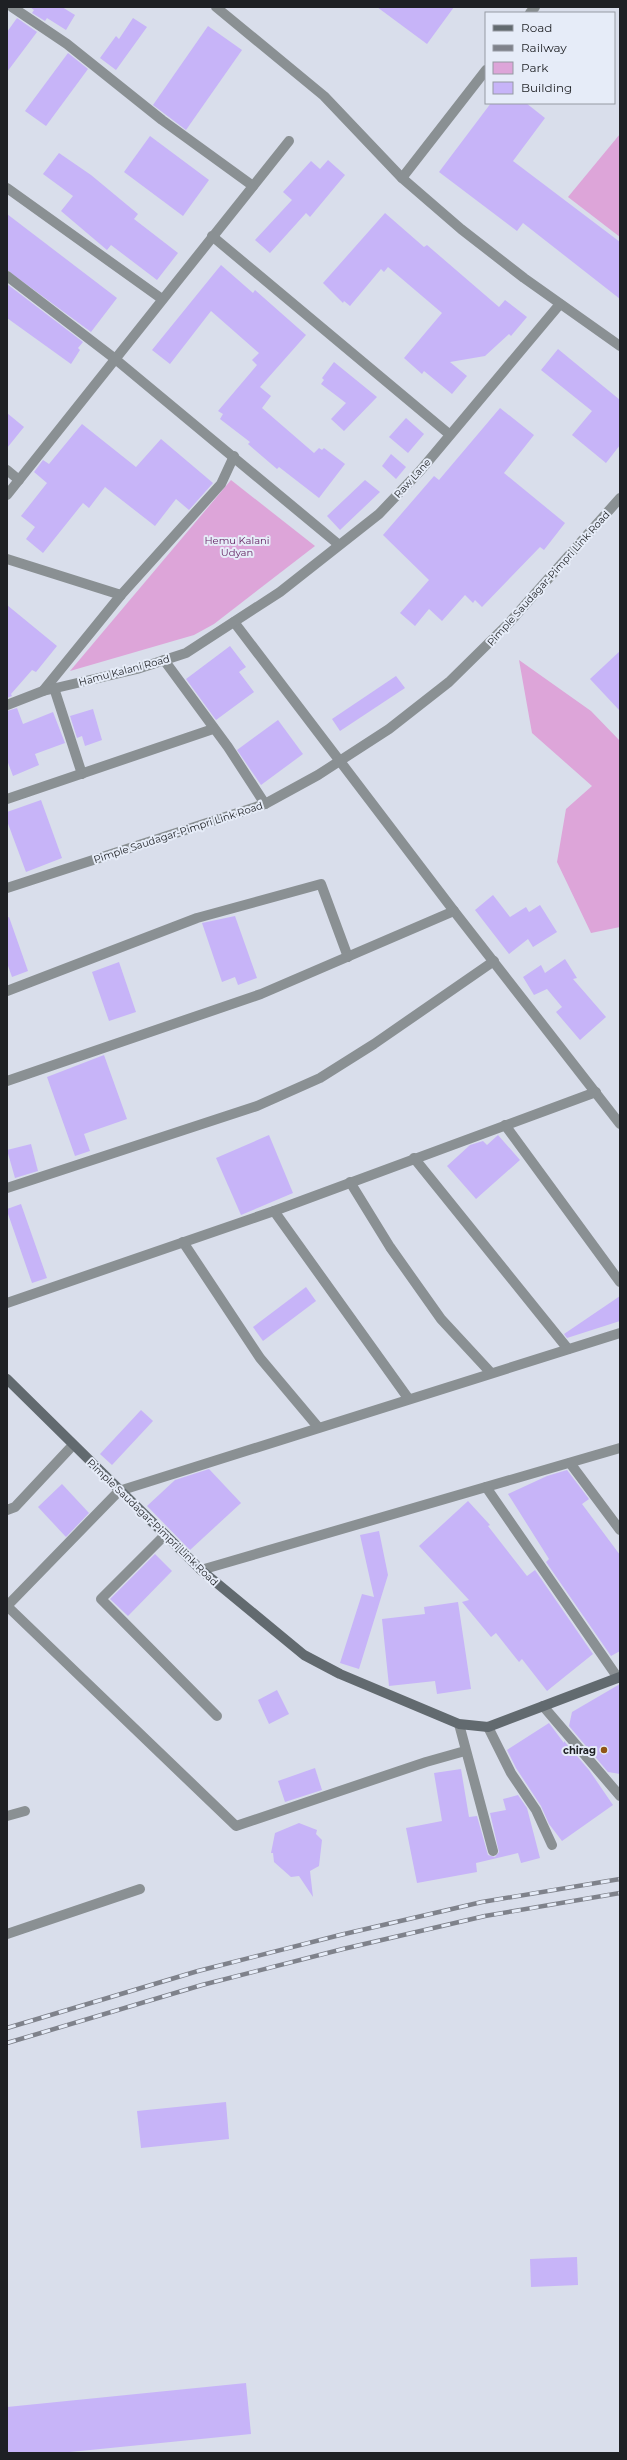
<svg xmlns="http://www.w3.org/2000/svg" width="627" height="2460" viewBox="0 0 627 2460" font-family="Montserrat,sans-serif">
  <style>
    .green { fill: #dda5d9 }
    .building { fill: #c7b4f8 }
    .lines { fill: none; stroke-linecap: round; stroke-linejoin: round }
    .street { stroke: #8a9093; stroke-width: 10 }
    .secondary { stroke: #626a6f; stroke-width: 10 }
    .rail-casing { stroke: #7f828b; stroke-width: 4.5 }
    .rail { stroke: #e6ecf8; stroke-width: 3; stroke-dasharray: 9; stroke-linecap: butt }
    .poi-dot { fill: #915615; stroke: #e6ecf8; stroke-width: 1.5 }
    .labels { text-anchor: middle; stroke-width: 4; stroke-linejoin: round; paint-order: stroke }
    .street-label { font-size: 10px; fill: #1e2024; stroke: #e6ecf8 }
    .park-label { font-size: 10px; fill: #601e5f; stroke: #e6ecf8 }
    .poi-label { font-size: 10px; font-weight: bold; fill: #1e2024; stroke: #e6ecf8; text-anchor: end }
  </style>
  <rect width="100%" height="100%" fill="#d9deeb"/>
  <g class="green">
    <path d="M620 134V237L568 197Z"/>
    <path d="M231 480 315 546 214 624 194 635 70 671Z"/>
    <path d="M519 660 591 711 620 741V927L591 933 557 862 566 809 592 786 532 733Z"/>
  </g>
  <g class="building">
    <path d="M30 7H62L75 15 66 30 47 18 45 21 32 13 34 10Z"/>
    <path d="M377 7H454L427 44Z"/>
    <path d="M17 18 37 32 7 72V32Z"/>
    <path d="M133 18 147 27 116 70 100 58 116 36 119 39Z"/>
    <path d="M208 26 242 50 186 130 153 105Z"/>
    <path d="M68 53 88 69 46 126 25 111Z"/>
    <path d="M491 103H526L545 118 513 161 620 242V299L523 223 517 231 439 172Z"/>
    <path d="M150 136 209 180 183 216 124 172Z"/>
    <path d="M59 153 91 175 138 214 134 219 178 253 157 280 111 245 107 250 61 211 73 196 43 174Z"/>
    <path d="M328 160 345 175 310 217 306 213 270 253 255 240 292 200 283 192 311 161 320 169Z"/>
    <path d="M385 213 424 247 427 245 499 307 505 300 527 317 511 336 509 334 485 356 450 362 467 376 452 394 424 371 422 374 404 358 442 313 388 267 384 272 381 269 350 306 344 301 343 303 323 283Z"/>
    <path d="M7 214 117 298 91 332 7 270Z"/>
    <path d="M221 265 253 293 255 290 306 335 260 387 271 396 262 408 314 453 319 448 322 450 324 448 345 464 319 498 279 467 277 469 248 444 250 442 220 419 223 414 218 411 257 365 252 360 259 353 211 311 170 364 152 350Z"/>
    <path d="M7 284 83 342 78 348 80 350 71 364 7 318Z"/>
    <path d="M558 349 620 400V445L606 463 572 435 592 411 541 370Z"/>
    <path d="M334 362 377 397 344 431 331 419 346 403 321 384 324 380 322 378Z"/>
    <path d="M500 408 534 435 504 473 565 523 544 550 540 547 482 607 475 600 473 603 465 595 442 621 429 609 415 626 400 613 429 580 383 535 434 476 439 480Z"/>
    <path d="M7 413 24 427 7 448Z"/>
    <path d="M406 418 424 434 408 453 389 437Z"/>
    <path d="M82 424 136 467 161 439 213 483 189 510 176 499 155 526 105 487 89 508 83 503 43 553 26 539 35 527 21 516 47 483 34 472 43 460 49 464Z"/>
    <path d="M391 454 406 467 396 479 382 466Z"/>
    <path d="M365 480 380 492 340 530 327 516Z"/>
    <path d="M7 605 57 646 36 672 32 670 11 694 12 696 7 698Z"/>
    <path d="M230 646 246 667 239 672 254 692 216 720 186 679Z"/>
    <path d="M620 651V711L590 679Z"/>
    <path d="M396 676 405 688 340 731 332 719Z"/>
    <path d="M17 708 23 724 53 712 65 743 35 754 39 765 13 776 7 760V711Z"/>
    <path d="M93 709 102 740 85 746 82 736 77 738 70 716Z"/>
    <path d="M278 720 303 754 261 785 237 750Z"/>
    <path d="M41 800 62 858 26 872 7 821V812Z"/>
    <path d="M493 895 510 917 526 907 529 912 540 905 557 932 533 947 528 939 509 954 475 910Z"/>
    <path d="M235 916 257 978 238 985 235 977 222 982 202 923Z"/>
    <path d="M9 917 28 971 12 977 7 963V918Z"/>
    <path d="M565 959 577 978 573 979 606 1017 580 1040 556 1012 562 1007 547 989 534 995 523 977 541 965 545 973Z"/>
    <path d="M119 962 136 1012 109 1021 92 972Z"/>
    <path d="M104 1055 127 1119 84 1134 90 1151 75 1156 47 1077Z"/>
    <path d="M269 1135 293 1193 241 1215 216 1158Z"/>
    <path d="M498 1135 520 1160 476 1199 447 1166 470 1145 483 1141 487 1145Z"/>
    <path d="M31 1144 38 1171 15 1178 7 1150Z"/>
    <path d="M21 1204 47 1278 32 1283 7 1211V1209Z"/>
    <path d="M306 1287 316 1301 263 1341 253 1327Z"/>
    <path d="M620 1296V1321L567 1338 564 1334Z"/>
    <path d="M141 1410 153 1421 112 1465 100 1454Z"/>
    <path d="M209 1469 241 1503 190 1550 147 1506 175 1480Z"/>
    <path d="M567 1470 589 1499 582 1504 620 1555V1651L611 1656 546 1562 549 1559 508 1494 547 1476Z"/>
    <path d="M62 1484 89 1513 66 1537 38 1507Z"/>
    <path d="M468 1501 490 1525 488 1526 527 1576 535 1570 593 1654 547 1691 522 1659 519 1662 496 1633 491 1637 462 1602 469 1600 419 1546Z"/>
    <path d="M379 1531 388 1575 359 1669 340 1663 362 1594 374 1597 360 1535Z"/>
    <path d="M155 1554 172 1571 128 1616 110 1599Z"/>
    <path d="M458 1602 471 1689 437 1694 435 1681 389 1686 382 1619 425 1614 424 1607Z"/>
    <path d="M620 1684V1774L608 1772 569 1726 572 1712Z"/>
    <path d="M277 1690 289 1714 269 1724 258 1700Z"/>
    <path d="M549 1723 564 1743V1741L589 1770 613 1805 562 1841 549 1824 541 1806 516 1768 507 1750Z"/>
    <path d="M315 1768 322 1790 285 1802 278 1781Z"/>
    <path d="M461 1769 469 1817 477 1816 488 1855 495 1857 499 1852 490 1813 506 1810 503 1799 518 1795 527 1808 540 1858 521 1863 518 1853 476 1863 477 1872 417 1883 406 1828 442 1821 434 1773Z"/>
    <path d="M299 1823 317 1830 316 1834 322 1840 319 1866 310 1871 313 1897 299 1876 291 1877 274 1862 273 1853H271L275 1833Z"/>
    <path d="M226 2102 229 2139 141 2148 137 2111Z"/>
    <path d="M577 2257 578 2285 531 2287 530 2259Z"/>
    <path d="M246 2383 251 2434 60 2453H7V2407Z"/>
  </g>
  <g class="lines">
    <g class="street">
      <path d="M12 7 67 44 162 120 253 186"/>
      <path d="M216 7 324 96 402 178 461 229 524 278 620 346"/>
      <path d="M530 13 535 7"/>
      <path d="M402 178 486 70"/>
      <path d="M7 188 162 299"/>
      <path d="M212 236 449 434"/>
      <path d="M7 276 114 358 338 544"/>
      <path d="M7 470 19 480"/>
      <path d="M7 495 289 141"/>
      <path d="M7 559 121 595"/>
      <path d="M234 622 454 911 620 1124"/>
      <path d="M164 660 228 747 265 804"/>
      <path d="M54 688 82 774"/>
      <path d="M43 691 121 595 221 484 234 456"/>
      <path d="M7 705 43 691 137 669 186 653 280 592 379 514 420 471 560 304"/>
      <path d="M7 799 213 729"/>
      <path d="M7 888 265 804 318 775 389 729 449 682 509 623 620 498"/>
      <path d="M7 991 197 918 321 884 348 957"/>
      <path d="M7 1081 261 994 454 911"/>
      <path d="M505 1125 620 1282"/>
      <path d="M414 1158 568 1349"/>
      <path d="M350 1182 390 1247 441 1319 491 1373"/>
      <path d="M7 1188 257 1106 320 1078 374 1044 494 961"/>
      <path d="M274 1211 408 1398"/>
      <path d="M183 1242 260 1358 318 1427"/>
      <path d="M7 1303 274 1211 596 1092"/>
      <path d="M570 1463 620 1530"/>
      <path d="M486 1487 618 1678"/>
      <path d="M7 1510 15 1507 73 1445"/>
      <path d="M165 1535 101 1599 217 1716"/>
      <path d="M201 1570 620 1448"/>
      <path d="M7 1606 119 1491 620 1333"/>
      <path d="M7 1606 236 1826 426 1762 465 1751"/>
      <path d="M543 1706 620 1796"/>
      <path d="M459 1724 493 1851"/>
      <path d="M488 1727 511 1773 536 1810 552 1845"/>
      <path d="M7 1816 25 1811"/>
      <path d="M7 1934 140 1889"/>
    </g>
    <path class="secondary" d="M7 1379 201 1570 304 1655 340 1674 459 1724 488 1727 620 1677"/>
    <g class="rail-casing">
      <g id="rail">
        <path d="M7 2028 198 1971 340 1935 482 1902 620 1879"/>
        <path d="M7 2043 202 1985 343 1949 485 1916 620 1893"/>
      </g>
    </g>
    <use href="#rail" class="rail"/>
  </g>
  <circle class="poi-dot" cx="604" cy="1750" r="4"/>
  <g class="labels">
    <g class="street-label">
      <text transform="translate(412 478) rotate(-48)" y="4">Raw Lane</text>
      <text transform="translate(548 578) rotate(-48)" y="4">Pimple Saudagar-Pimpri Link Road</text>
      <text transform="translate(124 670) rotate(-15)" y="4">Hamu Kalani Road</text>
      <text transform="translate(178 832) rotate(-18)" y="4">Pimple Saudagar-Pimpri Link Road</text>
      <text transform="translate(153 1522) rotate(44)" y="4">Pimple Saudagar-Pimpri Link Road</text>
    </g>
    <g class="park-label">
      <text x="237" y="544">Hemu Kalani<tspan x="237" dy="12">Udyan</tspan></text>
    </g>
    <g class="poi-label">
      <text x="596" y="1754">chirag</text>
    </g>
  </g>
  <rect width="627" height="2460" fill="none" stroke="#1e2024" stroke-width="16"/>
  <rect x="485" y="12" width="130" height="92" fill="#e6ecf8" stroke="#969aa3"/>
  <rect x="493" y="25" width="20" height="6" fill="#626a6f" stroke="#969aa3"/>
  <text x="521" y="32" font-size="12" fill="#1e2024">Road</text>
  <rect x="493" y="45" width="20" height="6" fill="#7f828b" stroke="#969aa3"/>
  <text x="521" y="52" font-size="12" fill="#1e2024">Railway</text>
  <rect x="493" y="62" width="20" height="12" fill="#dda5d9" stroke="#969aa3"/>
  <text x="521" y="72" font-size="12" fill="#1e2024">Park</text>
  <rect x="493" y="82" width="20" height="12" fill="#c7b4f8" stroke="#969aa3"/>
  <text x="521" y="92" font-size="12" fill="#1e2024">Building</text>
</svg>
